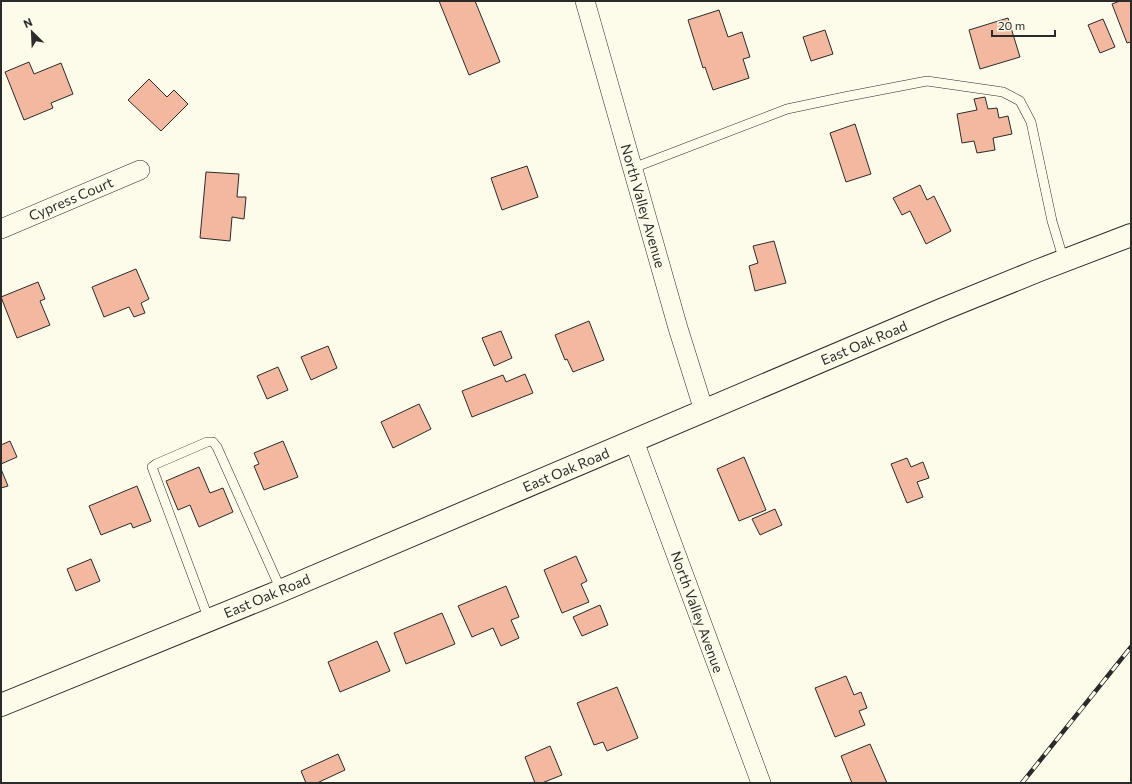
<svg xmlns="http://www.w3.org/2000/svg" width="1132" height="784" viewBox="0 0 1132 784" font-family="Commissioner,sans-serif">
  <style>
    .building { fill: #f2b8a0; stroke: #2b2b2b }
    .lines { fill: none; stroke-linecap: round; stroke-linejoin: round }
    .service-casing { stroke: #2b2b2b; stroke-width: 10 }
    .minor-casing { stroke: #2b2b2b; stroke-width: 20 }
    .tertiary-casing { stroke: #2b2b2b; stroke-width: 24 }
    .service { stroke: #fdfbea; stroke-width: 9 }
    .minor { stroke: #fdfbea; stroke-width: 19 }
    .tertiary { stroke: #fdfbea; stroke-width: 22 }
    .rail-casing { stroke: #2b2b2b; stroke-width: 4.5 }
    .rail { stroke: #fdfbea; stroke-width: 3; stroke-dasharray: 9; stroke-linecap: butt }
    .labels { text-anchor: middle; stroke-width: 3; stroke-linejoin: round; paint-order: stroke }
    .street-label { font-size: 14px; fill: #2b2b2b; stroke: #fdfbea }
  </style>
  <rect width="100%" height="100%" fill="#fdfbea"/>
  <g class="building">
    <path d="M439 1H475L500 62 469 75Z"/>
    <path d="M1120 1H1131V42L1127 43 1112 4Z"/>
    <path d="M719 10 728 37 742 32 750 57 743 59 749 78 713 90 705 67 703 68 688 20Z"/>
    <path d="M1008 18 1020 57 980 69 969 30Z"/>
    <path d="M1103 19 1115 47 1100 53 1088 25Z"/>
    <path d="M825 30 833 54 811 61 803 37Z"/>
    <path d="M29 62 34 74 61 63 73 94 51 103 53 108 24 120 5 72Z"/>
    <path d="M149 79 167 97 174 90 188 104 161 131 128 100Z"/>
    <path d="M985 97 988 109 997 108 999 118 1008 116 1012 134 993 138 995 150 977 153 974 141 962 143 957 114 977 110 974 99Z"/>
    <path d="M855 124 871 174 846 182 830 133Z"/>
    <path d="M527 166 538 197 502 210 491 178Z"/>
    <path d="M206 172 239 174 237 197H246L244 219 232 217 230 241 200 238Z"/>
    <path d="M920 185 927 200 934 196 951 231 926 244 910 211 902 215 893 198Z"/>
    <path d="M774 241 786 283 755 291 749 266 758 263 753 246Z"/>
    <path d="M136 269 149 299 141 303 145 313 134 317 129 307 104 317 92 287Z"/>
    <path d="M38 282 45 299 40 301 50 325 17 338 1 297Z"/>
    <path d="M589 321 604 360 573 372 567 359 565 360 555 335Z"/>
    <path d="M501 331 512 358 494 366 482 338Z"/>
    <path d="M328 346 337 368 311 380 301 357Z"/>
    <path d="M278 367 288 390 267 399 257 376Z"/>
    <path d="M525 374 533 393 472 417 462 391 503 375 506 382Z"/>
    <path d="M419 404 431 429 393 448 381 422Z"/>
    <path d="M10 441 17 457 1 464V445Z"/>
    <path d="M283 441 298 477 264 490 254 466 259 464 254 453Z"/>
    <path d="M744 457 766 510 739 521 717 469Z"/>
    <path d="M907 458 911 467 923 462 929 478 917 482 923 497 907 503 891 464Z"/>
    <path d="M199 467 210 493 223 488 233 512 199 527 190 505 178 510 166 481Z"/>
    <path d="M1 469 8 486 1 488Z"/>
    <path d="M137 486 151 521 133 528 131 523 101 535 89 506Z"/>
    <path d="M775 509 782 525 760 535 752 519Z"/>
    <path d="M576 556 587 581 581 584 589 602 562 613 544 570Z"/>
    <path d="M91 559 100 581 76 591 67 569Z"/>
    <path d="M506 586 519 617 511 620 519 638 501 646 493 628 472 637 458 606Z"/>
    <path d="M600 605 608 625 582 636 573 617Z"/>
    <path d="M442 613 455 644 406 664 394 633Z"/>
    <path d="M377 641 390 671 340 692 328 662Z"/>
    <path d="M846 676 854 695 861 692 867 708 859 711 865 725 835 737 815 688Z"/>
    <path d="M617 687 638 738 607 751 603 742 594 745 577 703Z"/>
    <path d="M870 744 887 783H852L841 756Z"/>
    <path d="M550 746 562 775 542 783H535L525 757Z"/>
    <path d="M338 754 345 770 317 783H306L301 771Z"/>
  </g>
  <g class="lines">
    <g class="service-casing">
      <g id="service">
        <path d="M633 168 787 109 844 97 927 81 1003 92 1020 101 1031 122 1052 221 1064 261"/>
        <path d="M209 620 152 467 156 464 207 442H213L217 447 281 590"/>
      </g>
    </g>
    <g class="minor-casing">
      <g id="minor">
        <path d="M585 1 678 328 704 411"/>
        <path d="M1 229 140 170"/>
        <path d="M634 441 761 783"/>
      </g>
    </g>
    <g class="tertiary-casing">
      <path id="tertiary" d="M1 705 278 592 941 310 1037 271 1131 235"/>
    </g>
    <use href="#service" class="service"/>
    <use href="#minor" class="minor"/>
    <use href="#tertiary" class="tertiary"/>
    <g class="rail-casing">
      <path id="rail" d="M1022 783 1131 647"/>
    </g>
    <use href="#rail" class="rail"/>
  </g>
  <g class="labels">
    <g class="street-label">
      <text transform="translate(71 199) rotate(-23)" y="5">Cypress Court</text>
      <text transform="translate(643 206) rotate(74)" y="5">North Valley Avenue</text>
      <text transform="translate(864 343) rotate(-23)" y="5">East Oak Road</text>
      <text transform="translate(566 470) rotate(-23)" y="5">East Oak Road</text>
      <text transform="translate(267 596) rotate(-23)" y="5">East Oak Road</text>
      <text transform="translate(697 612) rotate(70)" y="5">North Valley Avenue</text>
    </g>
  </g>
  <rect width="1132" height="784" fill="none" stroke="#2b2b2b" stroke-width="4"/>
  <g transform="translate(32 32) rotate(336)" stroke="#fdfbea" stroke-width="3" paint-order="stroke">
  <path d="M0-3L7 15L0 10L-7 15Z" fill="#2b2b2b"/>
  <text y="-6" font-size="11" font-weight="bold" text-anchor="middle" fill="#2b2b2b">N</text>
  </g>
  <path d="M992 30v6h63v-6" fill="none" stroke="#2b2b2b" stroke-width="2"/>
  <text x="998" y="30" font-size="12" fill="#2b2b2b" stroke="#fdfbea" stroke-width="3" paint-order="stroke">20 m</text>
</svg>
